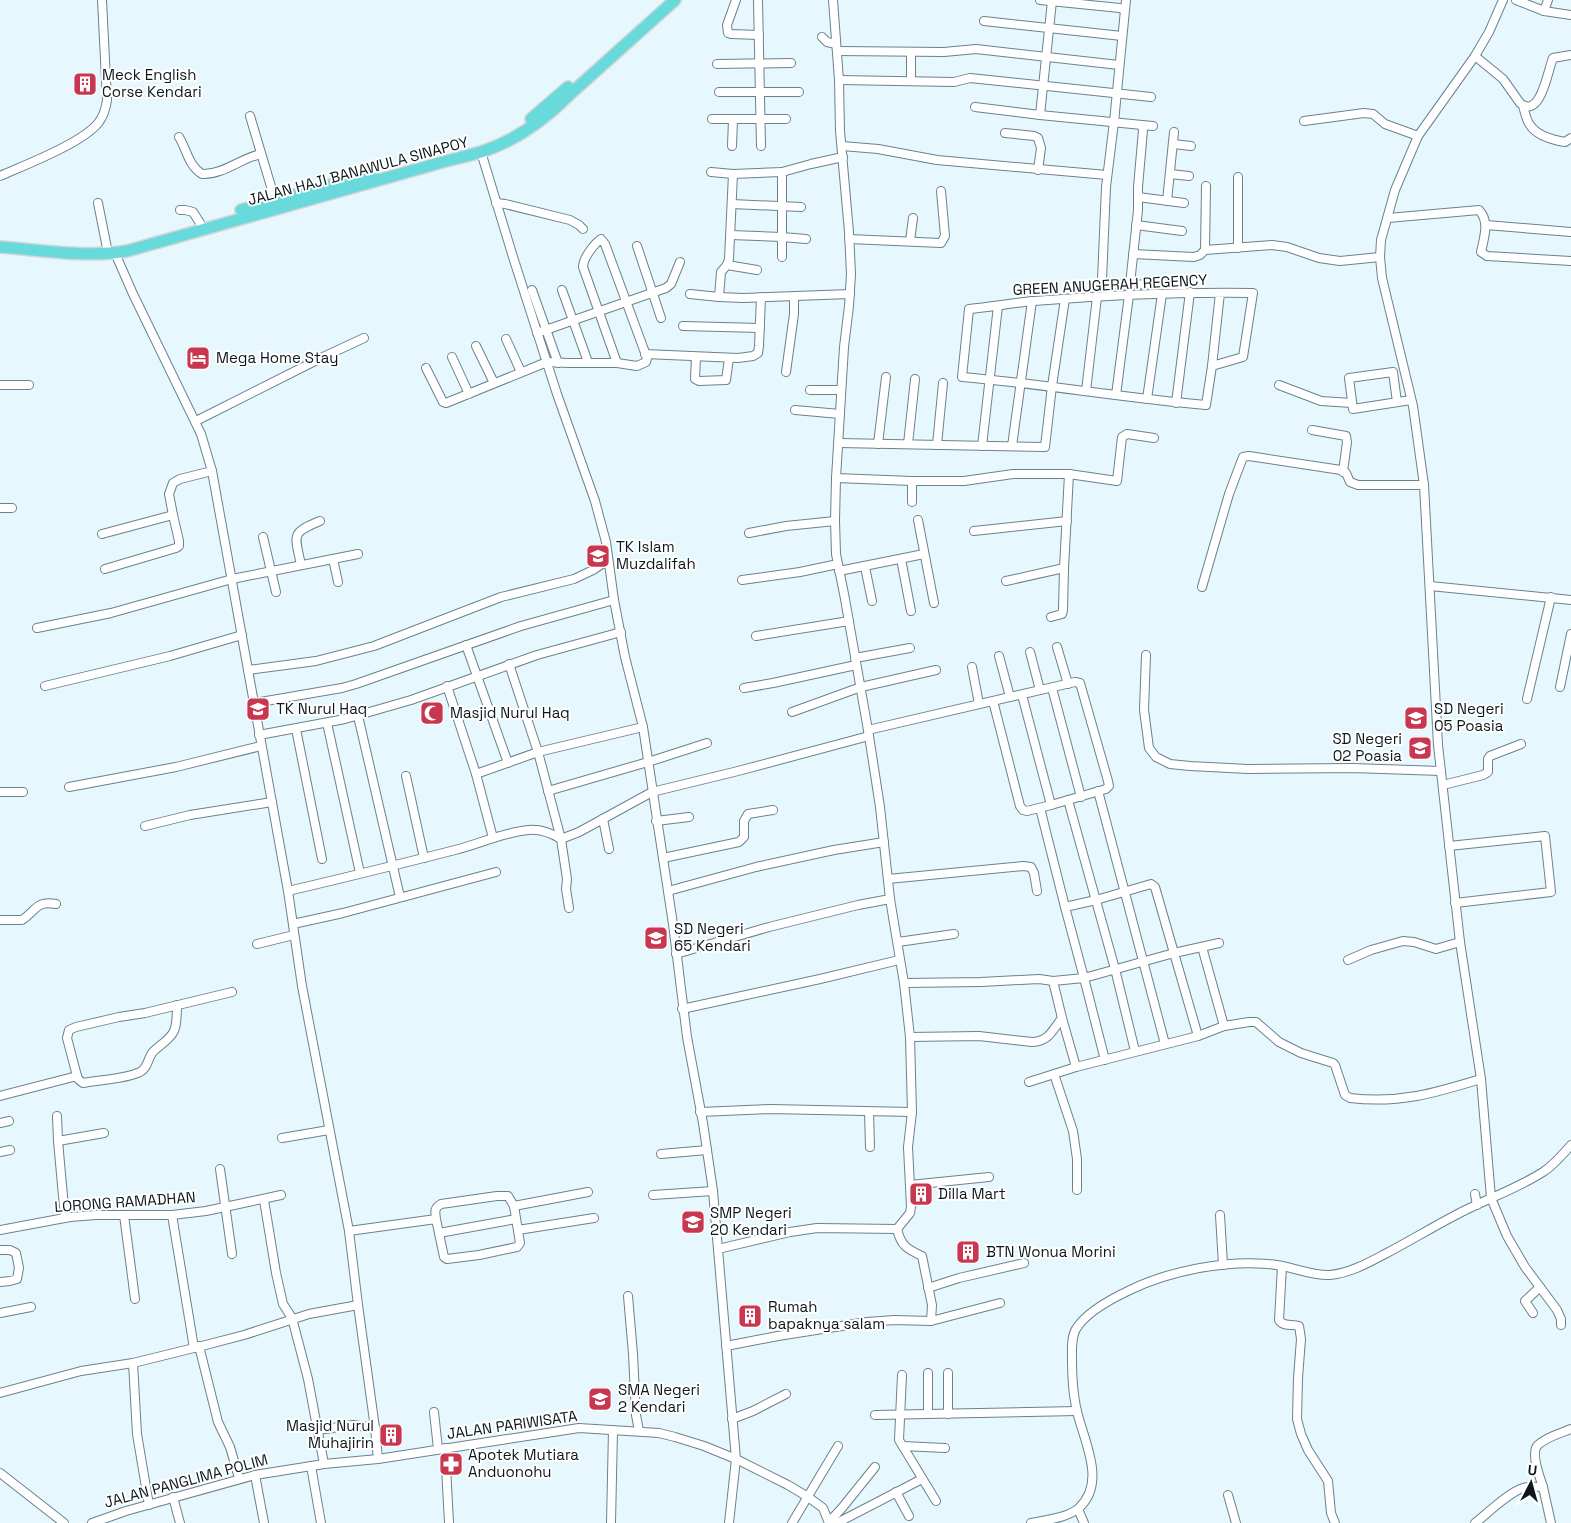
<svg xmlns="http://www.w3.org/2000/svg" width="1571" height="1523" viewBox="0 0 1571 1523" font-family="'Space Grotesk',sans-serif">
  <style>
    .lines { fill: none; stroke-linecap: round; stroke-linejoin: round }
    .minor-casing { stroke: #6a828d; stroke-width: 10 }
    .highway-casing { stroke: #d3d5d6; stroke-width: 14 }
    .minor { stroke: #fff; stroke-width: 8 }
    .highway { stroke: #69dadc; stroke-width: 11 }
    .labels { text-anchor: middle; stroke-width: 4; stroke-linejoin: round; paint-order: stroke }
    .poi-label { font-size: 15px; fill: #0d171b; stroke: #fff; text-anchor: start }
    .street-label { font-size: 15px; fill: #0d171b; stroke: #fff }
  </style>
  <rect width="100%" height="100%" fill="#e7f7fe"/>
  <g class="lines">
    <g class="minor-casing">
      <g id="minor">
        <path d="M736 0 727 25 728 33 731 34 759 35"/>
        <path d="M758 0 761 146"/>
        <path d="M1040 0 1120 8 1124 10"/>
        <path d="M1126 0 1114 122 1106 187 1102 280 1104 284 1185 285"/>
        <path d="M1503 0 1489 32 1475 56 1418 136 1395 190 1381 240 1380 257 1382 278 1413 406 1424 485 1438 745 1460 942 1481 1079 1491 1198 1507 1236 1525 1267 1557 1310 1561 1319V1325"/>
        <path d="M1516 0 1544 11 1548 0"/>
        <path d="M1544 11 1571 15"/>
        <path d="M984 21 1122 36"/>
        <path d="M822 37 827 42 836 44"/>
        <path d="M837 51 944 52 976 49 1119 65"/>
        <path d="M1475 56 1503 79 1520 103C1541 120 1548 69 1553 58L1571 55"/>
        <path d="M717 64 791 63"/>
        <path d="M839 80 954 82 970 78 1151 97"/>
        <path d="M911 81V52"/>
        <path d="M719 92H799"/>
        <path d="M1523 106C1525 112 1526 120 1530 125 1537 136 1553 140 1565 142L1571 138"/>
        <path d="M975 107 1040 115 1142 125 1143 130 1138 187V210L1130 284"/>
        <path d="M1040 115 1052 1"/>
        <path d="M250 116 275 200"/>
        <path d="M712 119H786"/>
        <path d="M1304 121 1364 113 1373 114 1385 124 1418 136"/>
        <path d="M1142 125 1153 126"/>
        <path d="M1005 133 1034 136 1038 138 1041 148 1038 170"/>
        <path d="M179 137C187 150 188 165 202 174 223 175 241 158 261 154"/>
        <path d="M1173 144 1191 146"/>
        <path d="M732 146 733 120"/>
        <path d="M842 146 878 149 937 160 1107 175"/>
        <path d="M481 152 513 257 557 394 595 501 606 542 614 600 625 657 643 727 673 924 687 1037 703 1123 713 1191 736 1459 729 1523"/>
        <path d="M711 172 733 174 782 172 811 164 843 157"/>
        <path d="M782 172V237L806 239"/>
        <path d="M733 174 729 259 727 265 721 272 719 297 743 298 850 294"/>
        <path d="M1170 174 1189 176"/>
        <path d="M0 176C25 165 83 143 99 122 104 115 106 108 107 100L102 0"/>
        <path d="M1238 177V248"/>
        <path d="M1206 186 1205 250 1272 245 1287 247 1319 258 1340 261 1380 257"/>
        <path d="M1138 197 1184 203"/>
        <path d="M1167 201 1174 132"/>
        <path d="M98 203 107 248"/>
        <path d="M496 203 505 204 570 220 579 225 583 229"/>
        <path d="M732 204 801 207"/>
        <path d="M180 210H185L193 212 200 223"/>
        <path d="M1388 218 1479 210C1490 222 1484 237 1481 252L1487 256 1571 261"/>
        <path d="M1136 225 1182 231"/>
        <path d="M1486 225 1571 232"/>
        <path d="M731 235 782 237V257"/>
        <path d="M601 239 605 244 647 358 646 362 637 366 617 363 583 267C583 258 594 244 601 239Z"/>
        <path d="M849 239 941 243 945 236 941 191"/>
        <path d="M910 241 913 218"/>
        <path d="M637 246 661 318"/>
        <path d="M1133 254 1194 257 1200 255 1205 250"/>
        <path d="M727 265 757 270"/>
        <path d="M532 290 558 363"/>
        <path d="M562 290 588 362"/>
        <path d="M690 294 719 297"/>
        <path d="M683 326 760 328"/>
        <path d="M537 333 666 288 671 284 680 262"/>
        <path d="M506 339 521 372"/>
        <path d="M476 346 494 383"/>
        <path d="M645 354 738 358 753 356 758 353 759 346 761 297"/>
        <path d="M452 357 469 394"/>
        <path d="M696 357 695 379 699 381 726 380 729 358"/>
        <path d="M1212 366 1243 357 1253 293C1180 292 1107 295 1034 301 1012 303 991 307 969 309L962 377C1044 384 1124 398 1206 405L1212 366 1220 293"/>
        <path d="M426 368 443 402 446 403 547 362 569 363H617"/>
        <path d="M786 372 794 314V297"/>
        <path d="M0 385H29"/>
        <path d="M1279 385 1321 401 1352 403"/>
        <path d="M810 390H841"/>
        <path d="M1086 391 1097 297"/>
        <path d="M1116 395 1129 295"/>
        <path d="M1147 399 1162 294"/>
        <path d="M1397 402 1393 372 1349 378 1353 409 1411 400"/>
        <path d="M1176 403 1190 292"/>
        <path d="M795 410 840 414"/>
        <path d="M196 421 323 357 364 338"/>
        <path d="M1312 430 1346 436 1347 442 1343 472"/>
        <path d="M839 443 1045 447 1052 386 1065 299"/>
        <path d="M878 444 886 377"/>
        <path d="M908 444 915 379"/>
        <path d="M937 445 943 383"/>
        <path d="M982 446 998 306"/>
        <path d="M1012 446 1032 301"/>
        <path d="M836 478 912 481H964L1013 474H1069L1117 481 1122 437 1127 434 1154 438"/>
        <path d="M912 502V481"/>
        <path d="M0 508H12"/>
        <path d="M918 520 934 603"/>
        <path d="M974 531 1067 521"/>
        <path d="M749 533 786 526 835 521"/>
        <path d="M102 534 173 515 169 494 173 483 180 479 212 471"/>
        <path d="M263 537 276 592"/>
        <path d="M333 559 338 582"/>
        <path d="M901 559 911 611"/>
        <path d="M301 565C295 535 290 533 320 521"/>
        <path d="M865 567 872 601"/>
        <path d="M105 569 176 548 179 546V541L173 515"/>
        <path d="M839 571 924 554"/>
        <path d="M742 580 800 572 838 564"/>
        <path d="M1006 581 1064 568 1069 474"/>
        <path d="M1430 586 1571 600"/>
        <path d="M1202 587 1229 494 1243 457 1249 456 1341 470 1346 473 1350 482 1358 485H1424"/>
        <path d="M1051 617 1062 614 1063 610 1064 568"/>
        <path d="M37 628 111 613 232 579 358 554"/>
        <path d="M756 636 849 621"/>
        <path d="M466 645 508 763"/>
        <path d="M1057 647 1068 684"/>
        <path d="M1030 652 1040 690"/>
        <path d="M1146 655 1144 710 1149 748 1156 757 1170 764 1190 766 1248 769 1352 768 1441 771"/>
        <path d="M999 656 1010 697"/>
        <path d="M855 658 910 648"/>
        <path d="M509 664 538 752 561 839 579 832 652 792 738 771 869 736 845 599 836 554 835 521 836 478 844 347 849 306 851 274 849 232 840 131 839 80 833 0"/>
        <path d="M972 667 979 704"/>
        <path d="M248 670 316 661 374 646 501 597 574 579 593 570 608 560"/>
        <path d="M45 686 170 656 242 635"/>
        <path d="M447 686 476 774 493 838"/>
        <path d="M1560 687 1571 634"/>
        <path d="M744 688 773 683 856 665"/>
        <path d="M1052 688 1081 797"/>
        <path d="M1527 699 1551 597"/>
        <path d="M993 701 1020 806 1023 810 1027 811 1051 805"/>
        <path d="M254 703 342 688 356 684 521 626 614 600"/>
        <path d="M792 712 861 687 936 670"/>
        <path d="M358 716 400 897"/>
        <path d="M327 723 360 873"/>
        <path d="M296 729 322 859"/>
        <path d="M868 730 1075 682 1080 683 1108 781 1109 786 1106 789 1051 805 1022 695"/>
        <path d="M259 735 345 719 411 700 537 655 621 632"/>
        <path d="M476 774 538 752 643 727"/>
        <path d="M406 776 424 858"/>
        <path d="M1443 785 1483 775 1488 772V759L1490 756 1521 744"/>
        <path d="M69 787 176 767 261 746"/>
        <path d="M548 791 648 762 707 743"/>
        <path d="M1098 791 1165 1044"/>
        <path d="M0 792H23"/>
        <path d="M1068 800 1115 969 1135 1051"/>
        <path d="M1040 808 1065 907"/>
        <path d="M603 819 609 849"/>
        <path d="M656 821 689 817"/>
        <path d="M145 826 190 815 272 802"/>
        <path d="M1449 846 1545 836 1551 892 1455 903"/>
        <path d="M663 858 739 842 744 837V821L748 814 773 810"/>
        <path d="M888 879 1023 866 1031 867 1034 873 1037 891"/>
        <path d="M1151 884 1155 887 1174 953 1084 978 1065 907 1096 900Z"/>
        <path d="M288 891C344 878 400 864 455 850 479 844 504 832 529 830 541 829 551 833 561 839L567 879 566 889 569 908"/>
        <path d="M668 891 756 867 834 850 884 842"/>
        <path d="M0 920H22C36 911 36 900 56 904"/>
        <path d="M293 924 343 913 496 872"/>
        <path d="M898 942 954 934"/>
        <path d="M257 944 294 935"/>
        <path d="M676 954 769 927 858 905 890 899 880 807 869 736"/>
        <path d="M1348 960 1371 950 1403 941 1414 942 1436 949 1460 942"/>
        <path d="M904 983 981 982 1039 979 1053 981"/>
        <path d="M682 1009 820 979 899 960"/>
        <path d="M1224 1026 1249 1022H1256L1279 1042 1301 1053 1333 1063 1335 1065 1345 1095 1350 1098C1399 1104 1435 1093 1481 1079"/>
        <path d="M1198 1036 1174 953 1219 943"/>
        <path d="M910 1037 979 1036 1032 1042C1049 1041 1052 1031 1062 1018"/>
        <path d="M1105 1060 1084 978 1053 981 1062 1018 1076 1067 1198 1036 1224 1026 1202 947"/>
        <path d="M1054 1074 1073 1131 1077 1159V1190"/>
        <path d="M77 1076 67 1038 69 1030 76 1027 119 1017 145 1013 232 992"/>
        <path d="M1029 1082 1076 1067"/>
        <path d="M0 1096 77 1076 78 1079 83 1083C99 1080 126 1079 140 1072 147 1069 148 1059 152 1053 158 1046 170 1040 174 1031 177 1024 177 1013 177 1005"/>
        <path d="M700 1112 770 1109 912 1112"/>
        <path d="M869 1112 870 1147"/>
        <path d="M57 1116 58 1141 65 1218"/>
        <path d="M0 1123 9 1121"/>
        <path d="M282 1138 329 1130"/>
        <path d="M58 1141 104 1133"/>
        <path d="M0 1152 10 1150"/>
        <path d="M661 1154 707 1150"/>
        <path d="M220 1169 232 1254"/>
        <path d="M910 1185 989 1177"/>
        <path d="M1475 1194 1477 1205"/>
        <path d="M653 1195 713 1191"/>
        <path d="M264 1200 276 1273 283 1304 292 1318 308 1379 324 1464"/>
        <path d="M514 1206 588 1192"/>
        <path d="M124 1215 135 1299"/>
        <path d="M172 1215 194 1348"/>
        <path d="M1220 1215 1223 1265"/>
        <path d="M897 1229C901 1246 907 1249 922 1256L932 1305 931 1321"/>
        <path d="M0 1230 70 1217 96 1215H172L206 1211 281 1195"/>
        <path d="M518 1230 594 1218"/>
        <path d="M349 1231 436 1219 444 1257 447 1259 479 1255 517 1247 520 1243 514 1206 508 1196H497L441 1204C434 1208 435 1212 436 1219"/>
        <path d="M439 1233 516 1219"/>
        <path d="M718 1249 790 1232 817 1228 897 1229 910 1213 911 1207 908 1147 912 1112 910 1037 904 983 890 899"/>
        <path d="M0 1250H10L16 1253 19 1268 17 1279 10 1281 0 1282"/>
        <path d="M1282 1266 1279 1320C1283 1327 1292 1324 1299 1326L1301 1339 1298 1378 1297 1419 1301 1434 1308 1450 1328 1481 1331 1513 1335 1523"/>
        <path d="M928 1288 959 1278 1024 1263"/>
        <path d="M628 1296 633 1354 636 1415 639 1431"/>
        <path d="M358 1305 375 1428 378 1459"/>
        <path d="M0 1313 31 1307"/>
        <path d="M1533 1313 1525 1301 1540 1287"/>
        <path d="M199 1346 218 1422 230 1447 239 1478"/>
        <path d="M726 1346 778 1336 867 1322 894 1320 931 1321 1000 1303"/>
        <path d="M133 1363 137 1434 149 1505"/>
        <path d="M948 1373V1414"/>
        <path d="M902 1375 899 1440 936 1501"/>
        <path d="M0 1393 81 1371 133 1363 194 1348 244 1335 309 1314 358 1305 349 1231 302 986 288 891 212 471 201 434 133 294 115 253"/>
        <path d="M434 1412 438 1449"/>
        <path d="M928 1414V1373"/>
        <path d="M875 1415 1077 1411"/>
        <path d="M732 1419 753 1411 786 1394"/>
        <path d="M318 1430 353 1425 375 1428"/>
        <path d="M903 1446 945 1448"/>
        <path d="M445 1448 449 1523"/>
        <path d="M311 1466 321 1523"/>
        <path d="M0 1473 64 1523"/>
        <path d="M255 1475 264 1523"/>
        <path d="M1543 1487C1540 1478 1530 1452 1538 1445 1546 1437 1561 1433 1571 1429"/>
        <path d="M896 1492 909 1516"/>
        <path d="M1228 1495 1236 1523"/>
        <path d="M173 1497 180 1523"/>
        <path d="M1078 1509 1084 1523"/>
        <path d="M829 1522 842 1508 875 1467"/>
        <path d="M92 1523 126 1511 255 1475 324 1464 378 1459 579 1428 659 1433 675 1437 704 1446 736 1459 788 1485 808 1497 823 1508 829 1523"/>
        <path d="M611 1523 613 1430"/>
        <path d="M792 1523 838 1446"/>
        <path d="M837 1523 922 1479"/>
        <path d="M1031 1523C1046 1520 1067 1518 1079 1508 1108 1481 1082 1438 1076 1407 1073 1392 1072 1376 1072 1360 1072 1350 1071 1337 1076 1329 1086 1312 1113 1298 1130 1290 1169 1271 1225 1260 1268 1264 1289 1265 1310 1276 1330 1275 1350 1273 1368 1263 1385 1254 1408 1242 1431 1228 1454 1216 1483 1200 1515 1190 1543 1172 1554 1165 1562 1155 1571 1145"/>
        <path d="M1475 1523C1487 1514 1509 1492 1523 1488 1529 1486 1536 1487 1543 1487L1551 1523"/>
      </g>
    </g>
    <g class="highway-casing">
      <g id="highway">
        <path d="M531 119 568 87"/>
        <path d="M241 210 373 173"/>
        <path d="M0 247C41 250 85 258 127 251L439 163C453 159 467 156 481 152 515 141 543 121 568 96L675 0"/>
      </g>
    </g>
    <use href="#minor" class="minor"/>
    <use href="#highway" class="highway"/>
  </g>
  <defs>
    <g id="building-square" transform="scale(1.25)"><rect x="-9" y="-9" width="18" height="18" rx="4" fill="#c83750" stroke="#fff"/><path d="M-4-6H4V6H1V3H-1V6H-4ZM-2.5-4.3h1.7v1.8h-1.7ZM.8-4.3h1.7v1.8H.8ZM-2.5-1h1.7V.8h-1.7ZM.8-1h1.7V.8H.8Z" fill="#fff"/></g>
    <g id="hotel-square" transform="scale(1.25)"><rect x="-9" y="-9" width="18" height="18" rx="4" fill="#c83750" stroke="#fff"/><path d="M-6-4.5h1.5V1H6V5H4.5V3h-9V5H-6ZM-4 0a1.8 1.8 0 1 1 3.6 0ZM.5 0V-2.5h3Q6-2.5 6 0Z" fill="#fff"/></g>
    <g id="school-square" transform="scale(1.25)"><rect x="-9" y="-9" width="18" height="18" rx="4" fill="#c83750" stroke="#fff"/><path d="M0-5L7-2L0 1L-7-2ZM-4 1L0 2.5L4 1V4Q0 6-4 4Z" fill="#fff"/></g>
    <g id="mosque-square" transform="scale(1.25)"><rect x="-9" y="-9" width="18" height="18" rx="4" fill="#c83750" stroke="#fff"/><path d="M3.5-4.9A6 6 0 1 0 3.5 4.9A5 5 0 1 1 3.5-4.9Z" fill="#fff"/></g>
    <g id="pharmacy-square" transform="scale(1.25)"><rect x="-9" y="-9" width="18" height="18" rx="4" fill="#c83750" stroke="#fff"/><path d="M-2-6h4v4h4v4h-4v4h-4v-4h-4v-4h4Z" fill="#fff"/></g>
  </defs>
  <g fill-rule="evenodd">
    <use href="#building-square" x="85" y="84"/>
    <use href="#hotel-square" x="198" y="358"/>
    <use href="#school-square" x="598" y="556"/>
    <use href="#school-square" x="258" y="709"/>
    <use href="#mosque-square" x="432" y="713"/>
    <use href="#school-square" x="1416" y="718"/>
    <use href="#school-square" x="1420" y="748"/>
    <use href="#school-square" x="656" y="938"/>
    <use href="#building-square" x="921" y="1194"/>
    <use href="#school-square" x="693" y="1222"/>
    <use href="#building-square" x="968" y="1252"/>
    <use href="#building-square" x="750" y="1316"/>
    <use href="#school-square" x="600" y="1399"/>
    <use href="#building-square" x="391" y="1435"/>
    <use href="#pharmacy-square" x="451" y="1464"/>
  </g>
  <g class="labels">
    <g class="poi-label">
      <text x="102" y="80">Meck English<tspan x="102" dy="17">Corse Kendari</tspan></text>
      <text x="216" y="363">Mega Home Stay</text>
      <text x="616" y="552">TK Islam<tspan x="616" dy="17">Muzdalifah</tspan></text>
      <text x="276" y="714">TK Nurul Haq</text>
      <text x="1434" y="714">SD Negeri<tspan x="1434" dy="17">05 Poasia</tspan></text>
      <text x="450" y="718">Masjid Nurul Haq</text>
      <text x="1402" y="744" text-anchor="end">SD Negeri<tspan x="1402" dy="17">02 Poasia</tspan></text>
      <text x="674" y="934">SD Negeri<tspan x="674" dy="17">65 Kendari</tspan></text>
      <text x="938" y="1199">Dilla Mart</text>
      <text x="710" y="1218">SMP Negeri<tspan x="710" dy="17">20 Kendari</tspan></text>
      <text x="986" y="1257">BTN Wonua Morini</text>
      <text x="768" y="1312">Rumah<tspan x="768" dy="17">bapaknya salam</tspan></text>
      <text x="618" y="1395">SMA Negeri<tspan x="618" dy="17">2 Kendari</tspan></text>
      <text x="374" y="1431" text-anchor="end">Masjid Nurul<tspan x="374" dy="17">Muhajirin</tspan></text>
      <text x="468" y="1460">Apotek Mutiara<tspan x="468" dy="17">Anduonohu</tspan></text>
    </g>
    <g class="street-label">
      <text transform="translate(358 171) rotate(-15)" y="5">JALAN HAJI BANAWULA SINAPOY</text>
      <text transform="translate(1110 285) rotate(-3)" y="5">GREEN ANUGERAH REGENCY</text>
      <text transform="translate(125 1202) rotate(-4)" y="5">LORONG RAMADHAN</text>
      <text transform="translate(512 1425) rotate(-8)" y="5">JALAN PARIWISATA</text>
      <text transform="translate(186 1481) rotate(-15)" y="5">JALAN PANGLIMA POLIM</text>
    </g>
  </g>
  <g transform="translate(1531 1483) rotate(6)" stroke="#ffffff" stroke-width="4" paint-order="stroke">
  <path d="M0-4L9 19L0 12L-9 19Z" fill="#0d171b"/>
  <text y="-8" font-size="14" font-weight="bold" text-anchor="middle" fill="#0d171b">U</text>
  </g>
</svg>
